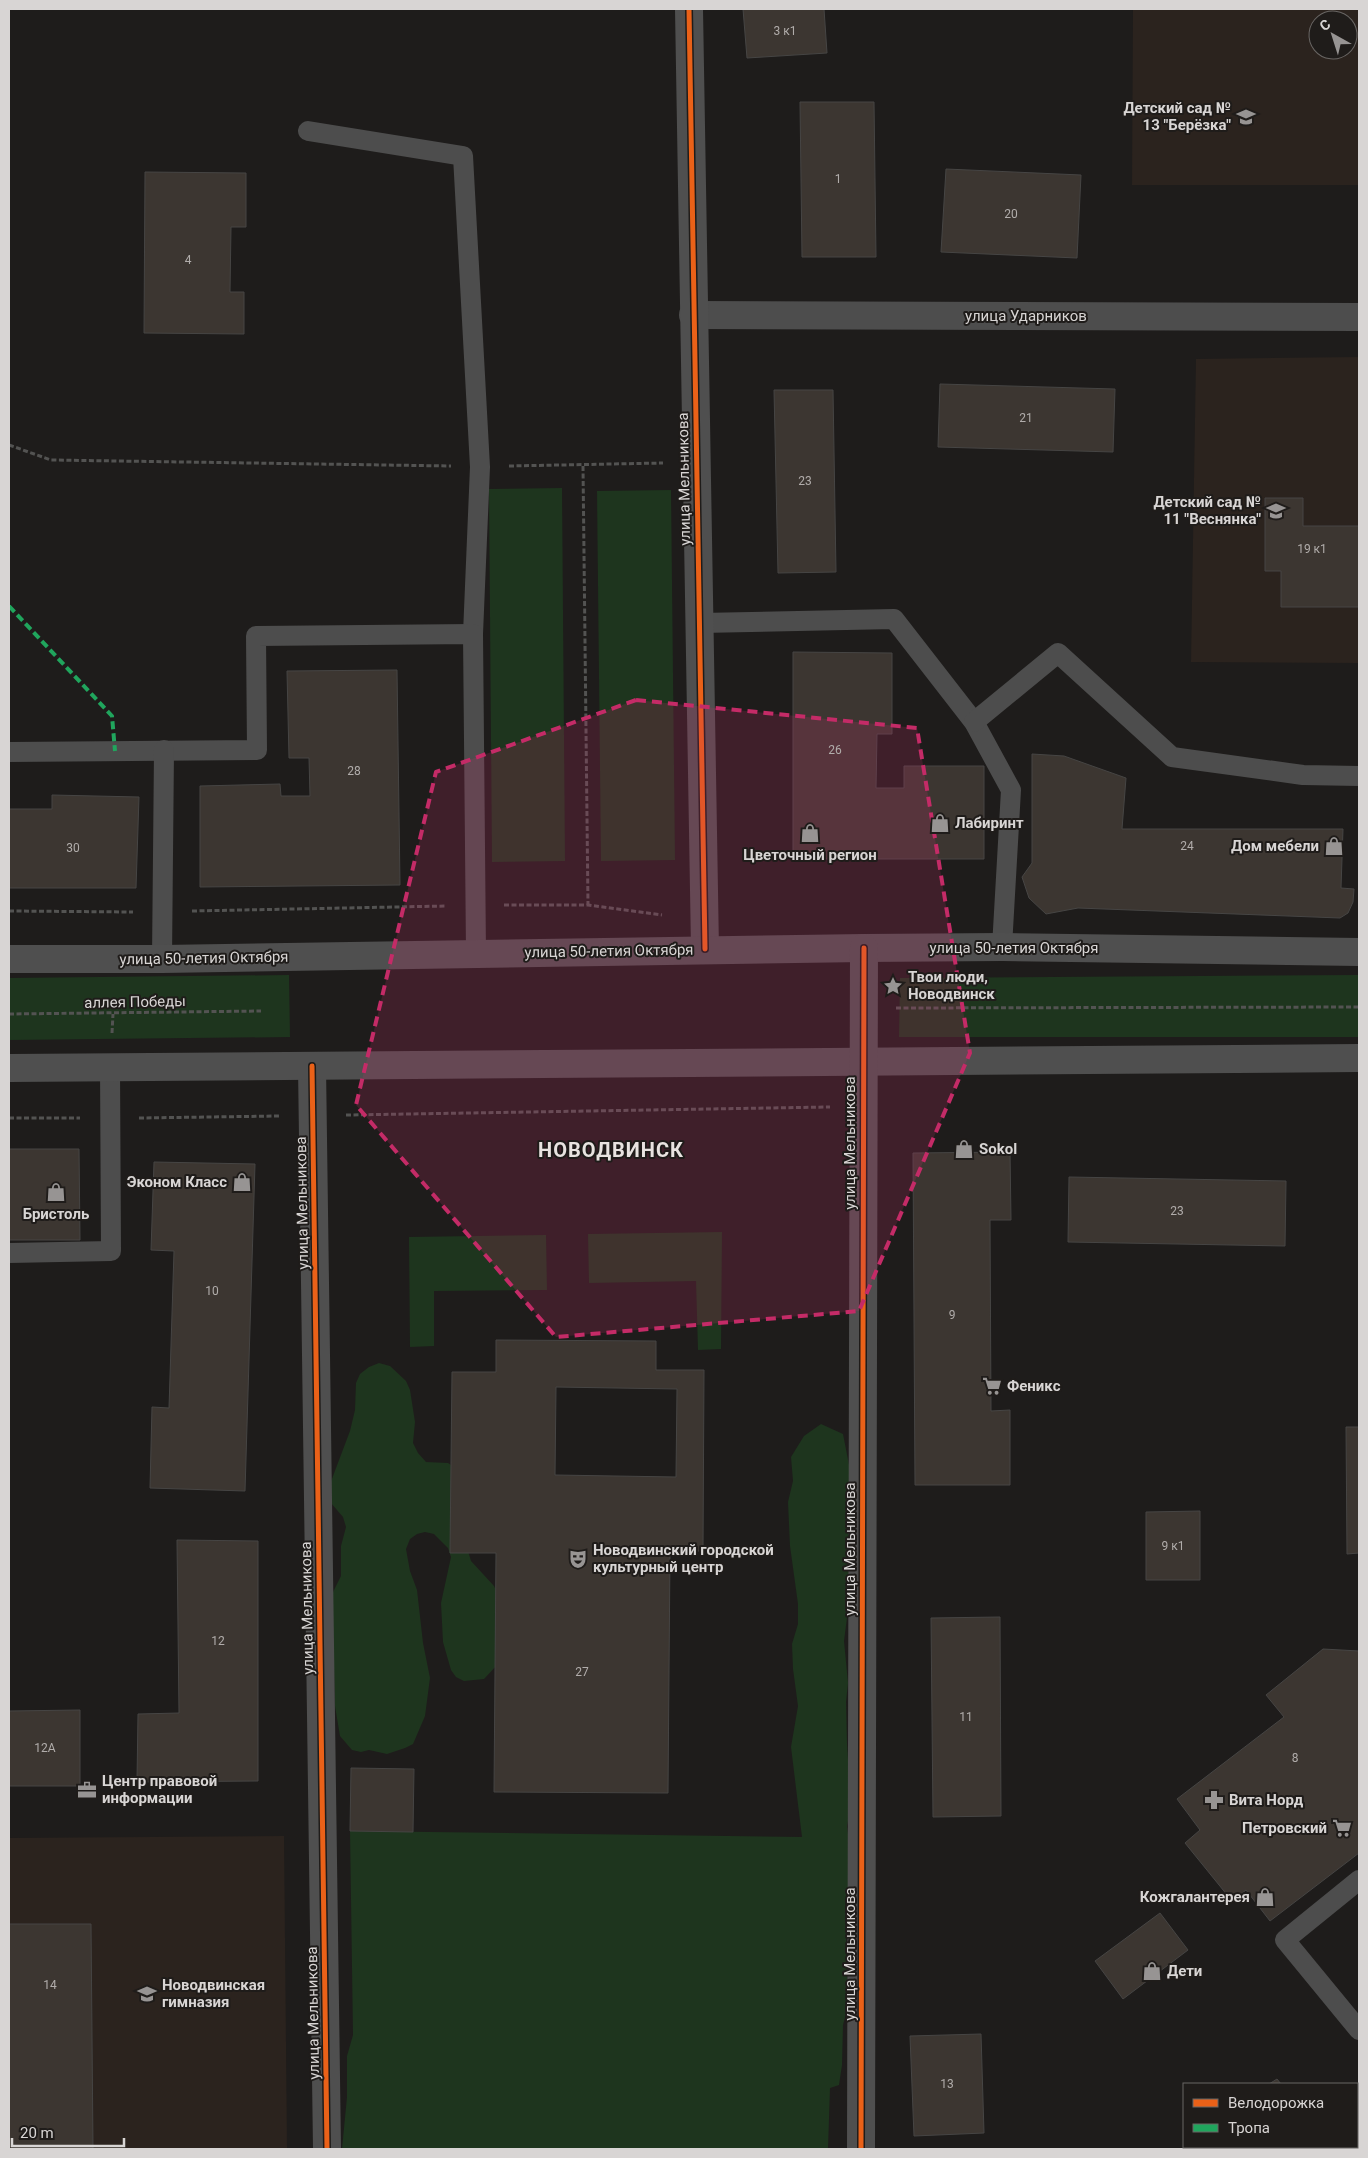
<svg xmlns="http://www.w3.org/2000/svg" width="1368" height="2158" viewBox="0 0 1368 2158" font-family="Roboto,sans-serif">
  <style>
    .built { fill: #2b231e; fill-rule: evenodd }
    .green { fill: #1e351e }
    .building { fill: #3c3631; stroke: #464544; fill-rule: evenodd }
    .lines { fill: none; stroke-linecap: round; stroke-linejoin: round }
    .path { stroke: #535352; stroke-width: 3; stroke-dasharray: 5 2.5; stroke-linecap: butt }
    .lane { stroke: #4d4d4d; stroke-width: 20 }
    .street { stroke: #4d4d4d; stroke-width: 28 }
    .secondary { stroke: #4f4f4f; stroke-width: 28 }
    .quiet { stroke: #20a55d; stroke-width: 4; stroke-dasharray: 8 4; stroke-linecap: butt }
    .cycleway-casing { stroke: #1f1c1a; stroke-width: 8 }
    .cycleway { stroke: #ea6118; stroke-width: 5 }
    .marked { fill: #c42b67; fill-opacity: 0.2; stroke: #c42b67; stroke-width: 4; stroke-dasharray: 10 6; stroke-linejoin: round }
    .labels { text-anchor: middle; stroke-width: 4; stroke-linejoin: round; paint-order: stroke }
    .number-label { font-size: 12px; fill: #b1adab }
    .poi-label { font-size: 15px; font-weight: bold; fill: #d8d5d4; stroke: #1f1c1a; text-anchor: start }
    .street-label { font-size: 15px; fill: #d8d5d4; stroke: #1f1c1a }
    .district-label { font-size: 20px; font-weight: bold; letter-spacing: 1px; fill: #e8e3e0; stroke: #1f1c1a }
  </style>
  <rect width="100%" height="100%" fill="#1e1c1b"/>
  <g class="built">
    <path d="M1133 9H1359V185H1132ZM1318 20H1348V50H1318Z"/>
    <path d="M1359 357V663L1191 662 1196 359Z"/>
    <path d="M284 1836 287 2149H9V1838Z"/>
  </g>
  <g class="green">
    <path d="M562 488 565 861 492 862 489 489Z"/>
    <path d="M671 490 675 860 601 861 597 491Z"/>
    <path d="M289 975 290 1037 9 1040V978Z"/>
    <path d="M1359 975V1037H899L900 978Z"/>
    <path d="M722 1232 721 1349 698 1350 696 1281 589 1283 588 1234Z"/>
    <path d="M546 1235 547 1290 434 1291V1346L410 1347 409 1237Z"/>
    <path d="M379 1363 390 1366 406 1381 410 1390 415 1422 413 1443 418 1453 426 1462 448 1463 458 1470 468 1551 471 1561 494 1586 508 1615 497 1665 484 1679 464 1681 456 1677 451 1670 443 1642 441 1603 451 1557 448 1548 434 1534 425 1532 417 1534 410 1539 406 1549 410 1571 417 1590 423 1643 430 1678 425 1716 413 1744 405 1748 387 1754 369 1750 361 1752 352 1750 340 1736 335 1706 332 1594 341 1576V1546L346 1527 343 1517 331 1503 330 1484 350 1431 355 1410 356 1383 360 1374 369 1367Z"/>
    <path d="M821 1424 843 1434 851 1475 849 1602 844 1641 848 1683 846 1702 847 1743 851 1806 847 1826 852 1865 845 1906 848 2006 843 2025 842 2065 839 2085 830 2088 828 2149H342L347 2097V2056L353 2035 350 1831 802 1837 791 1747 798 1706 793 1669 792 1644 798 1624V1604L790 1546 788 1502 793 1481 791 1457 804 1436Z"/>
  </g>
  <g class="building">
    <path d="M743 9H824L827 53 747 58Z"/>
    <path d="M800 102H874L876 257H802Z"/>
    <path d="M946 169 1081 175 1077 258 941 252Z"/>
    <path d="M145 172 246 173V227H231L230 292H244V334L144 333Z"/>
    <path d="M940 384 1115 389 1113 452 938 447Z"/>
    <path d="M774 390H833L836 572 778 573Z"/>
    <path d="M1265 498H1303V526H1359V607H1281V571H1265Z"/>
    <path d="M793 652 892 653V734H877L876 788H904V766H984V859H793Z"/>
    <path d="M397 670 400 885 200 887V786L280 784 281 796H310L309 758H289L287 671Z"/>
    <path d="M1032 754 1064 756 1126 778 1122 829H1343L1341 888 1354 889 1353 902 1348 913 1340 918 1078 908 1046 914 1029 898 1022 877 1032 863Z"/>
    <path d="M52 795 139 797 136 888H9V809H52Z"/>
    <path d="M9 1149H79L80 1240H9Z"/>
    <path d="M1010 1152 1011 1220H990L991 1411 1010 1410V1485H915L913 1153Z"/>
    <path d="M154 1162 255 1164 245 1491 150 1488 152 1407 169 1408 174 1251 151 1250Z"/>
    <path d="M1069 1177 1286 1181 1285 1246 1068 1242Z"/>
    <path d="M496 1340 656 1341V1370H704L703 1551H670L668 1793 494 1792 496 1553H450L452 1372H496ZM556 1387 677 1389 676 1477 555 1475Z"/>
    <path d="M1346 1427H1359V1553L1347 1554Z"/>
    <path d="M1200 1511V1580H1146V1512Z"/>
    <path d="M177 1540 258 1541V1781L137 1782 138 1714 179 1713Z"/>
    <path d="M1000 1617 1001 1816 933 1817 931 1618Z"/>
    <path d="M1323 1649 1359 1651V1853L1270 1921 1246 1890 1232 1901 1185 1843 1200 1830 1177 1799 1284 1717 1266 1695Z"/>
    <path d="M80 1710V1786H9V1711Z"/>
    <path d="M351 1768 414 1769 413 1832 350 1831Z"/>
    <path d="M1160 1913 1188 1950 1123 1999 1095 1961Z"/>
    <path d="M9 1924H91L93 2149H9Z"/>
    <path d="M981 2034 984 2133 914 2136 910 2036Z"/>
    <path d="M1277 2079 1281 2084H1269Z"/>
    <path d="M1189 2147H1309L1306 2149H1186Z"/>
  </g>
  <g class="lines">
    <g class="path">
      <path d="M9 445 51 460 451 466"/>
      <path d="M509 466 663 463"/>
      <path d="M583 466 588 905"/>
      <path d="M504 905H588L662 915"/>
      <path d="M9 911 133 912"/>
      <path d="M192 911 446 906"/>
      <path d="M896 1008 1359 1007"/>
      <path d="M9 1014 261 1011"/>
      <path d="M112 1033 113 1014"/>
      <path d="M346 1115 830 1107"/>
      <path d="M9 1118H80"/>
      <path d="M139 1118 280 1116"/>
    </g>
    <g class="lane">
      <path d="M308 131 463 156 480 467 473 634"/>
      <path d="M700 623 894 619 974 722 1011 790 1002 947"/>
      <path d="M974 722 1058 653 1172 757 1303 775 1359 776"/>
      <path d="M9 752 257 750 256 636 473 634 476 953"/>
      <path d="M162 959 164 750"/>
      <path d="M9 1253 111 1251 110 1067"/>
      <path d="M1359 1880 1285 1940 1359 2030"/>
    </g>
    <path class="street" d="M693 315 1359 317"/>
    <g class="secondary">
      <path d="M689 9 705 949"/>
      <path d="M9 959H162L864 948 1002 947 1359 952"/>
      <path d="M312 1066 327 2149"/>
      <path d="M9 1068 1359 1058"/>
      <path d="M861 2149 864 948"/>
    </g>
    <path class="quiet" d="M9 606 112 716 115 751"/>
    <g class="cycleway-casing">
      <g id="cycleway">
        <path d="M689 9 705 949"/>
        <path d="M312 1066 327 2149"/>
        <path d="M861 2149 864 948"/>
      </g>
    </g>
    <use href="#cycleway" class="cycleway"/>
  </g>
  <path class="marked" d="M636 700 917 728 970 1053 859 1311 556 1337 356 1105 436 772Z"/>
  <defs>
    <g id="school-bare" transform="scale(1.5)"><path d="M0-5L7-2L0 1L-7-2ZM-4 1L0 2.5L4 1V4Q0 6-4 4Z" fill="#979493" stroke="#1f1c1a" stroke-width="2.5" paint-order="stroke"/></g>
    <g id="shop-bare" transform="scale(1.5)"><path d="M-5-2.5h2.3a2.7 3.5 0 0 1 5.4 0H5L5.5 6h-11ZM-1.5-2.5h3a1.5 2.3 0 0 0-3 0Z" fill="#979493" stroke="#1f1c1a" stroke-width="2.5" paint-order="stroke"/></g>
    <g id="sight-bare" transform="scale(1.5)"><path d="M0-6L1.8-2.2L6-1.7L2.9 1.2L3.7 5.4L0 3.3L-3.7 5.4L-2.9 1.2L-6-1.7L-1.8-2.2Z" fill="#979493" stroke="#1f1c1a" stroke-width="2.5" paint-order="stroke"/></g>
    <g id="supermarket-bare" transform="scale(1.5)"><path d="M-6-5.5h2.5l.6 2H6L4.5 2H-2.5L-4.4-4H-6ZM-1.5 3.2a1.3 1.3 0 1 0 .1 0ZM3 3.2a1.3 1.3 0 1 0 .1 0Z" fill="#979493" stroke="#1f1c1a" stroke-width="2.5" paint-order="stroke"/></g>
    <g id="theatre-bare" transform="scale(1.5)"><path d="M-5-5.5Q0-4 5-5.5V0Q5 5 0 6Q-5 5-5 0ZM-3.3-2.5H-1v1.5H-3.3ZM1-2.5H3.3v1.5H1ZM-2.8 1Q0 5.5 2.8 1Z" fill="#979493" stroke="#1f1c1a" stroke-width="2.5" paint-order="stroke"/></g>
    <g id="office-bare" transform="scale(1.5)"><path d="M-6-3h4V-5.5h4V-3h4V5H-6ZM-1-4.5V-3h2v-1.5ZM-6 0V1H6V0Z" fill="#979493" stroke="#1f1c1a" stroke-width="2.5" paint-order="stroke"/></g>
    <g id="pharmacy-bare" transform="scale(1.5)"><path d="M-2-6h4v4h4v4h-4v4h-4v-4h-4v-4h4Z" fill="#979493" stroke="#1f1c1a" stroke-width="2.5" paint-order="stroke"/></g>
  </defs>
  <g fill-rule="evenodd">
    <use href="#school-bare" x="1246" y="117"/>
    <use href="#school-bare" x="1276" y="511"/>
    <use href="#shop-bare" x="940" y="823"/>
    <use href="#shop-bare" x="810" y="833"/>
    <use href="#shop-bare" x="1334" y="846"/>
    <use href="#sight-bare" x="893" y="986"/>
    <use href="#shop-bare" x="964" y="1149"/>
    <use href="#shop-bare" x="242" y="1182"/>
    <use href="#shop-bare" x="56" y="1192"/>
    <use href="#supermarket-bare" x="992" y="1386"/>
    <use href="#theatre-bare" x="578" y="1559"/>
    <use href="#office-bare" x="87" y="1790"/>
    <use href="#pharmacy-bare" x="1214" y="1800"/>
    <use href="#supermarket-bare" x="1342" y="1828"/>
    <use href="#shop-bare" x="1265" y="1897"/>
    <use href="#shop-bare" x="1152" y="1971"/>
    <use href="#school-bare" x="147" y="1994"/>
  </g>
  <g class="labels">
    <g class="number-label">
      <text x="785" y="35">3 к1</text>
      <text x="838" y="183">1</text>
      <text x="1011" y="218">20</text>
      <text x="188" y="264">4</text>
      <text x="1026" y="422">21</text>
      <text x="805" y="485">23</text>
      <text x="1312" y="553">19 к1</text>
      <text x="835" y="754">26</text>
      <text x="354" y="775">28</text>
      <text x="1187" y="850">24</text>
      <text x="73" y="852">30</text>
      <text x="1177" y="1215">23</text>
      <text x="212" y="1295">10</text>
      <text x="952" y="1319">9</text>
      <text x="1173" y="1550">9 к1</text>
      <text x="218" y="1645">12</text>
      <text x="582" y="1676">27</text>
      <text x="966" y="1721">11</text>
      <text x="45" y="1752">12А</text>
      <text x="1295" y="1762">8</text>
      <text x="50" y="1989">14</text>
      <text x="947" y="2088">13</text>
    </g>
    <g class="poi-label">
      <text x="1231" y="113" text-anchor="end">Детский сад №<tspan x="1231" dy="17">13 "Берёзка"</tspan></text>
      <text x="1261" y="507" text-anchor="end">Детский сад №<tspan x="1261" dy="17">11 "Веснянка"</tspan></text>
      <text x="955" y="828">Лабиринт</text>
      <text x="1319" y="851" text-anchor="end">Дом мебели</text>
      <text x="810" y="860" text-anchor="middle">Цветочный регион</text>
      <text x="908" y="982">Твои люди,<tspan x="908" dy="17">Новодвинск</tspan></text>
      <text x="979" y="1154">Sokol</text>
      <text x="227" y="1187" text-anchor="end">Эконом Класс</text>
      <text x="56" y="1219" text-anchor="middle">Бристоль</text>
      <text x="1007" y="1391">Феникс</text>
      <text x="593" y="1555">Новодвинский городской<tspan x="593" dy="17">культурный центр</tspan></text>
      <text x="102" y="1786">Центр правовой<tspan x="102" dy="17">информации</tspan></text>
      <text x="1229" y="1805">Вита Норд</text>
      <text x="1327" y="1833" text-anchor="end">Петровский</text>
      <text x="1250" y="1902" text-anchor="end">Кожгалантерея</text>
      <text x="1167" y="1976">Дети</text>
      <text x="162" y="1990">Новодвинская<tspan x="162" dy="17">гимназия</tspan></text>
    </g>
    <g class="street-label">
      <text x="1026" y="321">улица Ударников</text>
      <text transform="translate(684 479) rotate(-91)" y="5">улица Мельникова</text>
      <text x="1014" y="953">улица 50-летия Октября</text>
      <text transform="translate(609 951) rotate(-1)" y="5">улица 50-летия Октября</text>
      <text transform="translate(204 958) rotate(-1)" y="5">улица 50-летия Октября</text>
      <text transform="translate(135 1002) rotate(-1)" y="5">аллея Победы</text>
      <text transform="translate(850 1143) rotate(-90)" y="5">улица Мельникова</text>
      <text transform="translate(302 1203) rotate(-91)" y="5">улица Мельникова</text>
      <text transform="translate(850 1549) rotate(-90)" y="5">улица Мельникова</text>
      <text transform="translate(307 1608) rotate(-91)" y="5">улица Мельникова</text>
      <text transform="translate(850 1954) rotate(-90)" y="5">улица Мельникова</text>
      <text transform="translate(313 2013) rotate(-91)" y="5">улица Мельникова</text>
    </g>
    <g class="district-label">
      <text x="611" y="1157">НОВОДВИНСК</text>
    </g>
  </g>
  <rect width="1368" height="2158" fill="none" stroke="#d8d5d4" stroke-width="20"/>
  <rect x="1183" y="2083" width="175" height="65" fill="#1f1c1a" stroke="#696664"/>
  <rect x="1193" y="2099" width="25" height="8" fill="#ea6118" stroke="#696664"/>
  <text x="1228" y="2108" font-size="15" fill="#d8d5d4">Велодорожка</text>
  <rect x="1193" y="2124" width="25" height="8" fill="#20a55d" stroke="#696664"/>
  <text x="1228" y="2133" font-size="15" fill="#d8d5d4">Тропа</text>
  <g transform="translate(1333 35) rotate(321)"><circle r="24" fill="#1f1c1a" stroke="#696664"/>
  <path d="M0-4L9 19L0 12L-9 19Z" fill="#979493"/>
  <text y="-8" font-size="14" font-weight="bold" text-anchor="middle" fill="#d8d5d4">С</text>
  </g>
  <path d="M12 2138v8h112v-8" fill="none" stroke="#d8d5d4" stroke-width="2.5"/>
  <text x="20" y="2138" font-size="15" fill="#d8d5d4" stroke="#1f1c1a" stroke-width="4" paint-order="stroke">20 m</text>
</svg>
